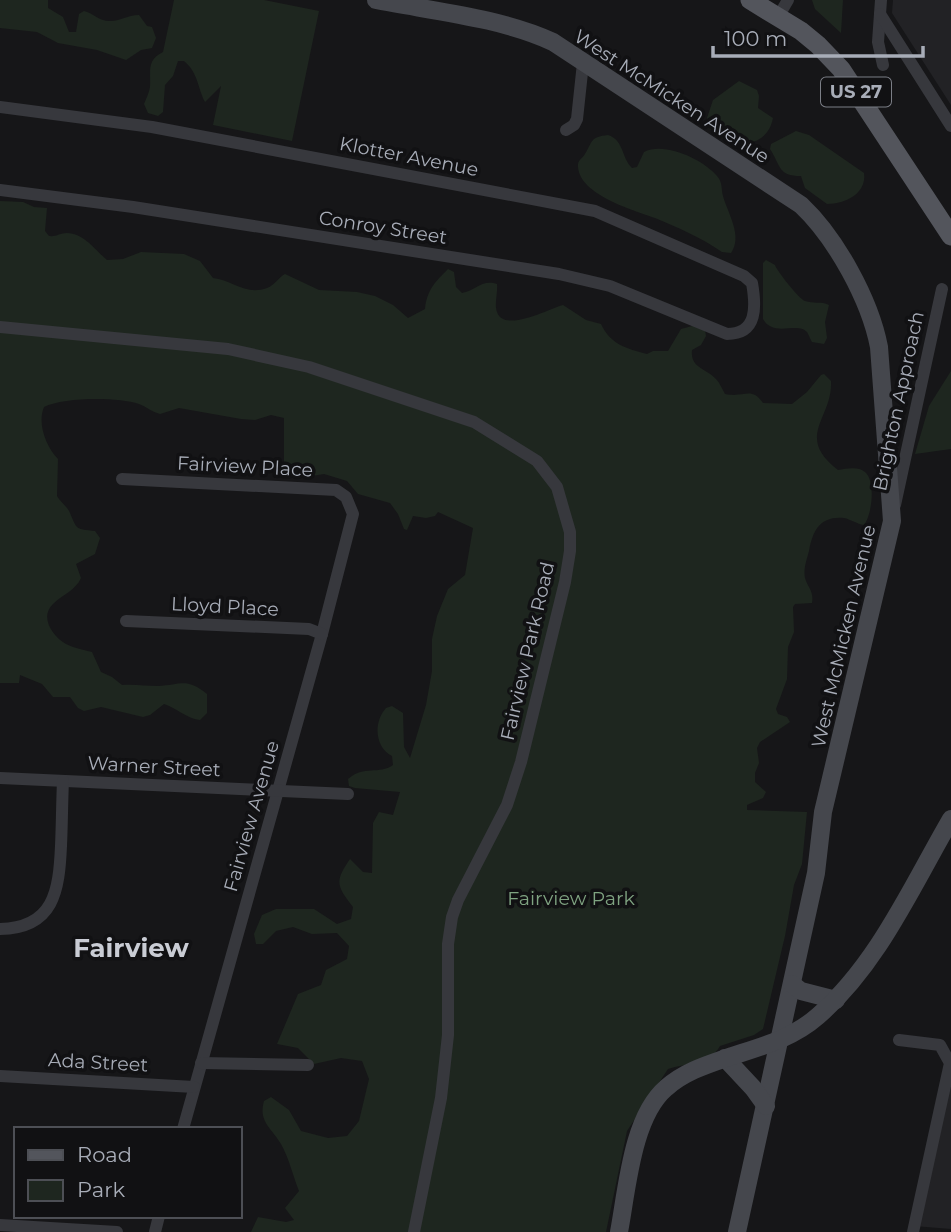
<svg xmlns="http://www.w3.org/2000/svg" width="951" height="1232" viewBox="0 0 951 1232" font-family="Montserrat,sans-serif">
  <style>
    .built { fill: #222225 }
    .green { fill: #1e261f }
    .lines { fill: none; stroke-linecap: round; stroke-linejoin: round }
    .street { stroke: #37383d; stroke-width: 12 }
    .secondary { stroke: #45474d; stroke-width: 18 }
    .primary { stroke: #53555c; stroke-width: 19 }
    .labels { text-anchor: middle; stroke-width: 7; stroke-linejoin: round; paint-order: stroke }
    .shield { fill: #111113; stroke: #7b7e86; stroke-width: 2 }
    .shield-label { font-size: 18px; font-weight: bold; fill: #a8adb8 }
    .street-label { font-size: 19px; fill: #a8adb8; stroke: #111113 }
    .park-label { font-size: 19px; fill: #7fa381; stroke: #111113 }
    .district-label { font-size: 26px; font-weight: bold; fill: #c9ccd4; stroke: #111113 }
  </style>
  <rect width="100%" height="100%" fill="#161618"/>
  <g class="built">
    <path d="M893 0H951V105L892 13Z"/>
    <path d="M951 1061V1229L914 1226Z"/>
  </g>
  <g class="green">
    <path d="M0 0H48V8L63 17 69 32H76L79 14 84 11C93 13 100 22 111 21 121 21 127 15 139 15L147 26 152 27 156 38 152 48 141 50 126 60 97 50 58 43 37 32 0 28Z"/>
    <path d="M174 0H264L319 11 292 141 213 125 221 86 205 102C198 89 198 72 184 61H178L173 76 165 85 163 112 158 116 148 113 144 104C146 99 149 93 150 87 151 72 146 60 163 52Z"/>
    <path d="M812 0H843L841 33 815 9Z"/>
    <path d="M739 81 757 90 759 96 758 108 773 118C766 154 722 148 705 124L713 100Z"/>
    <path d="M796 131 809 135 864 173C867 193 846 204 827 204L805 188 801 176C778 176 781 166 770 149L771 144Z"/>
    <path d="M608 135C624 140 621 157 632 168L637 167 644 152C664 141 703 159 717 176 723 183 721 189 723 196 728 214 743 236 731 253L722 252C702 238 677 227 655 218 633 210 580 195 578 167 577 160 582 159 585 154 593 141 590 137 608 135Z"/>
    <path d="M0 201 23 202 34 207 47 208 45 231 49 236C56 237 60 233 67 233 85 234 95 250 107 260L123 259 141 252 184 254 200 261 213 278C232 280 246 296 267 288 275 285 279 277 285 274L319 290 357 292 375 296 393 305 408 318 425 309C427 290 435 282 448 269L454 272 456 287 462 293C475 291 482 279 497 284 498 293 494 304 497 312 504 334 553 307 563 305L586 320 601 324C610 344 627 349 647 354L653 351H668L681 329 696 325 705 330 706 336 701 345 692 350C690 368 706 368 716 379 720 383 722 389 725 394 745 398 751 386 763 403L792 404 807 392 821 375 824 374 831 381C833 419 794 436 838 470 846 469 858 466 865 472 876 481 872 515 864 525 857 524 850 519 844 518 820 516 813 530 809 551 807 559 803 569 805 578 808 588 814 591 812 603L795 604 793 607 794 632 788 647 787 679 776 709 778 714 787 717 790 722 760 742 757 748 759 763 755 773V782L766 792 763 798 747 805V810L807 812 802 864 794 885 785 936 763 1029 754 1035 720 1046C710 1064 686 1063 668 1069L627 1131 606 1232H251L258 1217 286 1222 294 1220 285 1208 299 1191C293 1176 289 1158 281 1144 272 1128 258 1122 264 1101L271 1097 289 1110 301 1131 328 1138 347 1136 359 1121 369 1079 362 1061 341 1058 314 1064 298 1048 277 1044 298 994 321 985 326 970 347 959 349 946 337 933 312 934 293 927 276 931 263 944H256L254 934 262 915 276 909H314L337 924 351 919 353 907C337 886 334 882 350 859L363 872 372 873 373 823 379 812 393 815 400 792 355 788 349 786 348 779C364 765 379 775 393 765L392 756C375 748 373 722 386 708L392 706 403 713 404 747 410 758 426 705 432 671V639L437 616 448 589 465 575 473 528 438 512 435 516 426 518 413 516 407 530 404 529 398 514 390 503 358 494 347 481 324 474 300 478 284 472V418L271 415 255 420 241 419 179 408 160 414C152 412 147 407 139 404 118 397 64 397 44 407 37 423 46 447 58 459L57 496C60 502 68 507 70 513 77 530 76 529 95 531L100 538 95 554 76 564 81 578C76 590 62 595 53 604 39 617 53 637 66 644 74 648 84 650 92 652L101 672 112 677 122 685C135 684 146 686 158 686 181 685 186 677 207 694V713L200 720C185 718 177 708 164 704L150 715 143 717 101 707 84 711 78 708 70 697H53L42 684 20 675 19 683H0Z"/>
    <path d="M766 260 775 265C776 270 800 300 805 301 813 304 821 301 829 305L825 322 827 338 824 344 812 342C810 339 809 335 807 332 797 321 774 338 763 319V263Z"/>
    <path d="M951 371V449L915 454 929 406Z"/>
  </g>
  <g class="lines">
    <g class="street">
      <path d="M881 0 878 42 883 65"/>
      <path d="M880 14 951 126"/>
      <path d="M778 17 788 0"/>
      <path d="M0 107 152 127 595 211 744 276 752 283C756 306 758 334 727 334L610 286 559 274 133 207 0 190"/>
      <path d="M566 130 574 125 577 119 583 63"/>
      <path d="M0 327 228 349 309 367 474 422 537 461 557 487 570 532V551L565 582 521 762 507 805 458 900 452 917 448 944V1035L441 1098 414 1232"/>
      <path d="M122 479 336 490 346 497 353 514 322 634 183 1129"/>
      <path d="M895 505 942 289"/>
      <path d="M126 621 309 629 322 634"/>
      <path d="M0 778 348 794"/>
      <path d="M0 929C54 928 59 891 61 846 62 824 62 802 63 781"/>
      <path d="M899 1040 940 1045 950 1063 913 1232"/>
      <path d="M201 1063 308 1065"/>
      <path d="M0 1076 194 1087"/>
      <path d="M0 1225 117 1232"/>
      <path d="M155 1232 159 1216"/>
    </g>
    <g class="secondary">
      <path d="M376 0C432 11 502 18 553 42L801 205C836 238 870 300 879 347L892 521 823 812 816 873 737 1232"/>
      <path d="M792 984 801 991 836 1000"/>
      <path d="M725 1058 753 1088 766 1106"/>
      <path d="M619 1232C627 1190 632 1117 666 1088 685 1071 709 1064 732 1056 763 1046 793 1038 818 1016 878 964 912 886 951 819"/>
    </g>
    <path class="primary" d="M750 0 801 31 818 45 841 69 951 236"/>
  </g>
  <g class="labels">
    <rect class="shield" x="821" y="77.5" width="70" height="29" rx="5"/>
    <g class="shield-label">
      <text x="856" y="98">US 27</text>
    </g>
    <g class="street-label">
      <text transform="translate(672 96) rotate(33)" y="7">West McMicken Avenue</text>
      <text transform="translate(409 156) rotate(11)" y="7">Klotter Avenue</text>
      <text transform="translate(383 227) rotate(9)" y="7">Conroy Street</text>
      <text transform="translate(898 401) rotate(-78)" y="7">Brighton Approach</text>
      <text transform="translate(245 466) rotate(3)" y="7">Fairview Place</text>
      <text transform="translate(225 606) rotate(3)" y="7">Lloyd Place</text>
      <text transform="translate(843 636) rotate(-77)" y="7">West McMicken Avenue</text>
      <text transform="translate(527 651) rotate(-77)" y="7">Fairview Park Road</text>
      <text transform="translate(154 766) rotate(3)" y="7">Warner Street</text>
      <text transform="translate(251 816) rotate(-74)" y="7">Fairview Avenue</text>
      <text transform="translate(98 1062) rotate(3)" y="7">Ada Street</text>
    </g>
    <g class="park-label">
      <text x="571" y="905">Fairview Park</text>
    </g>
    <g class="district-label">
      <text x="131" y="957">Fairview</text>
    </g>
  </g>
  <rect x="14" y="1127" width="228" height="91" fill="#111113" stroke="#4d4f55" stroke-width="2"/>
  <rect x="28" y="1150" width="35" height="10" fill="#53555c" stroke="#4d4f55" stroke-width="2"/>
  <text x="77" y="1162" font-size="21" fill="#a8adb8">Road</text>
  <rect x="28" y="1180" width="35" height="21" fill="#1e261f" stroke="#4d4f55" stroke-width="2"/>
  <text x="77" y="1197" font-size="21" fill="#a8adb8">Park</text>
  <path d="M713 46v10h210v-10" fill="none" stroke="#a8adb8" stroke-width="3.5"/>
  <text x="724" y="46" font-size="21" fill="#a8adb8" stroke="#111113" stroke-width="5" paint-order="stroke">100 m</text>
</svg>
